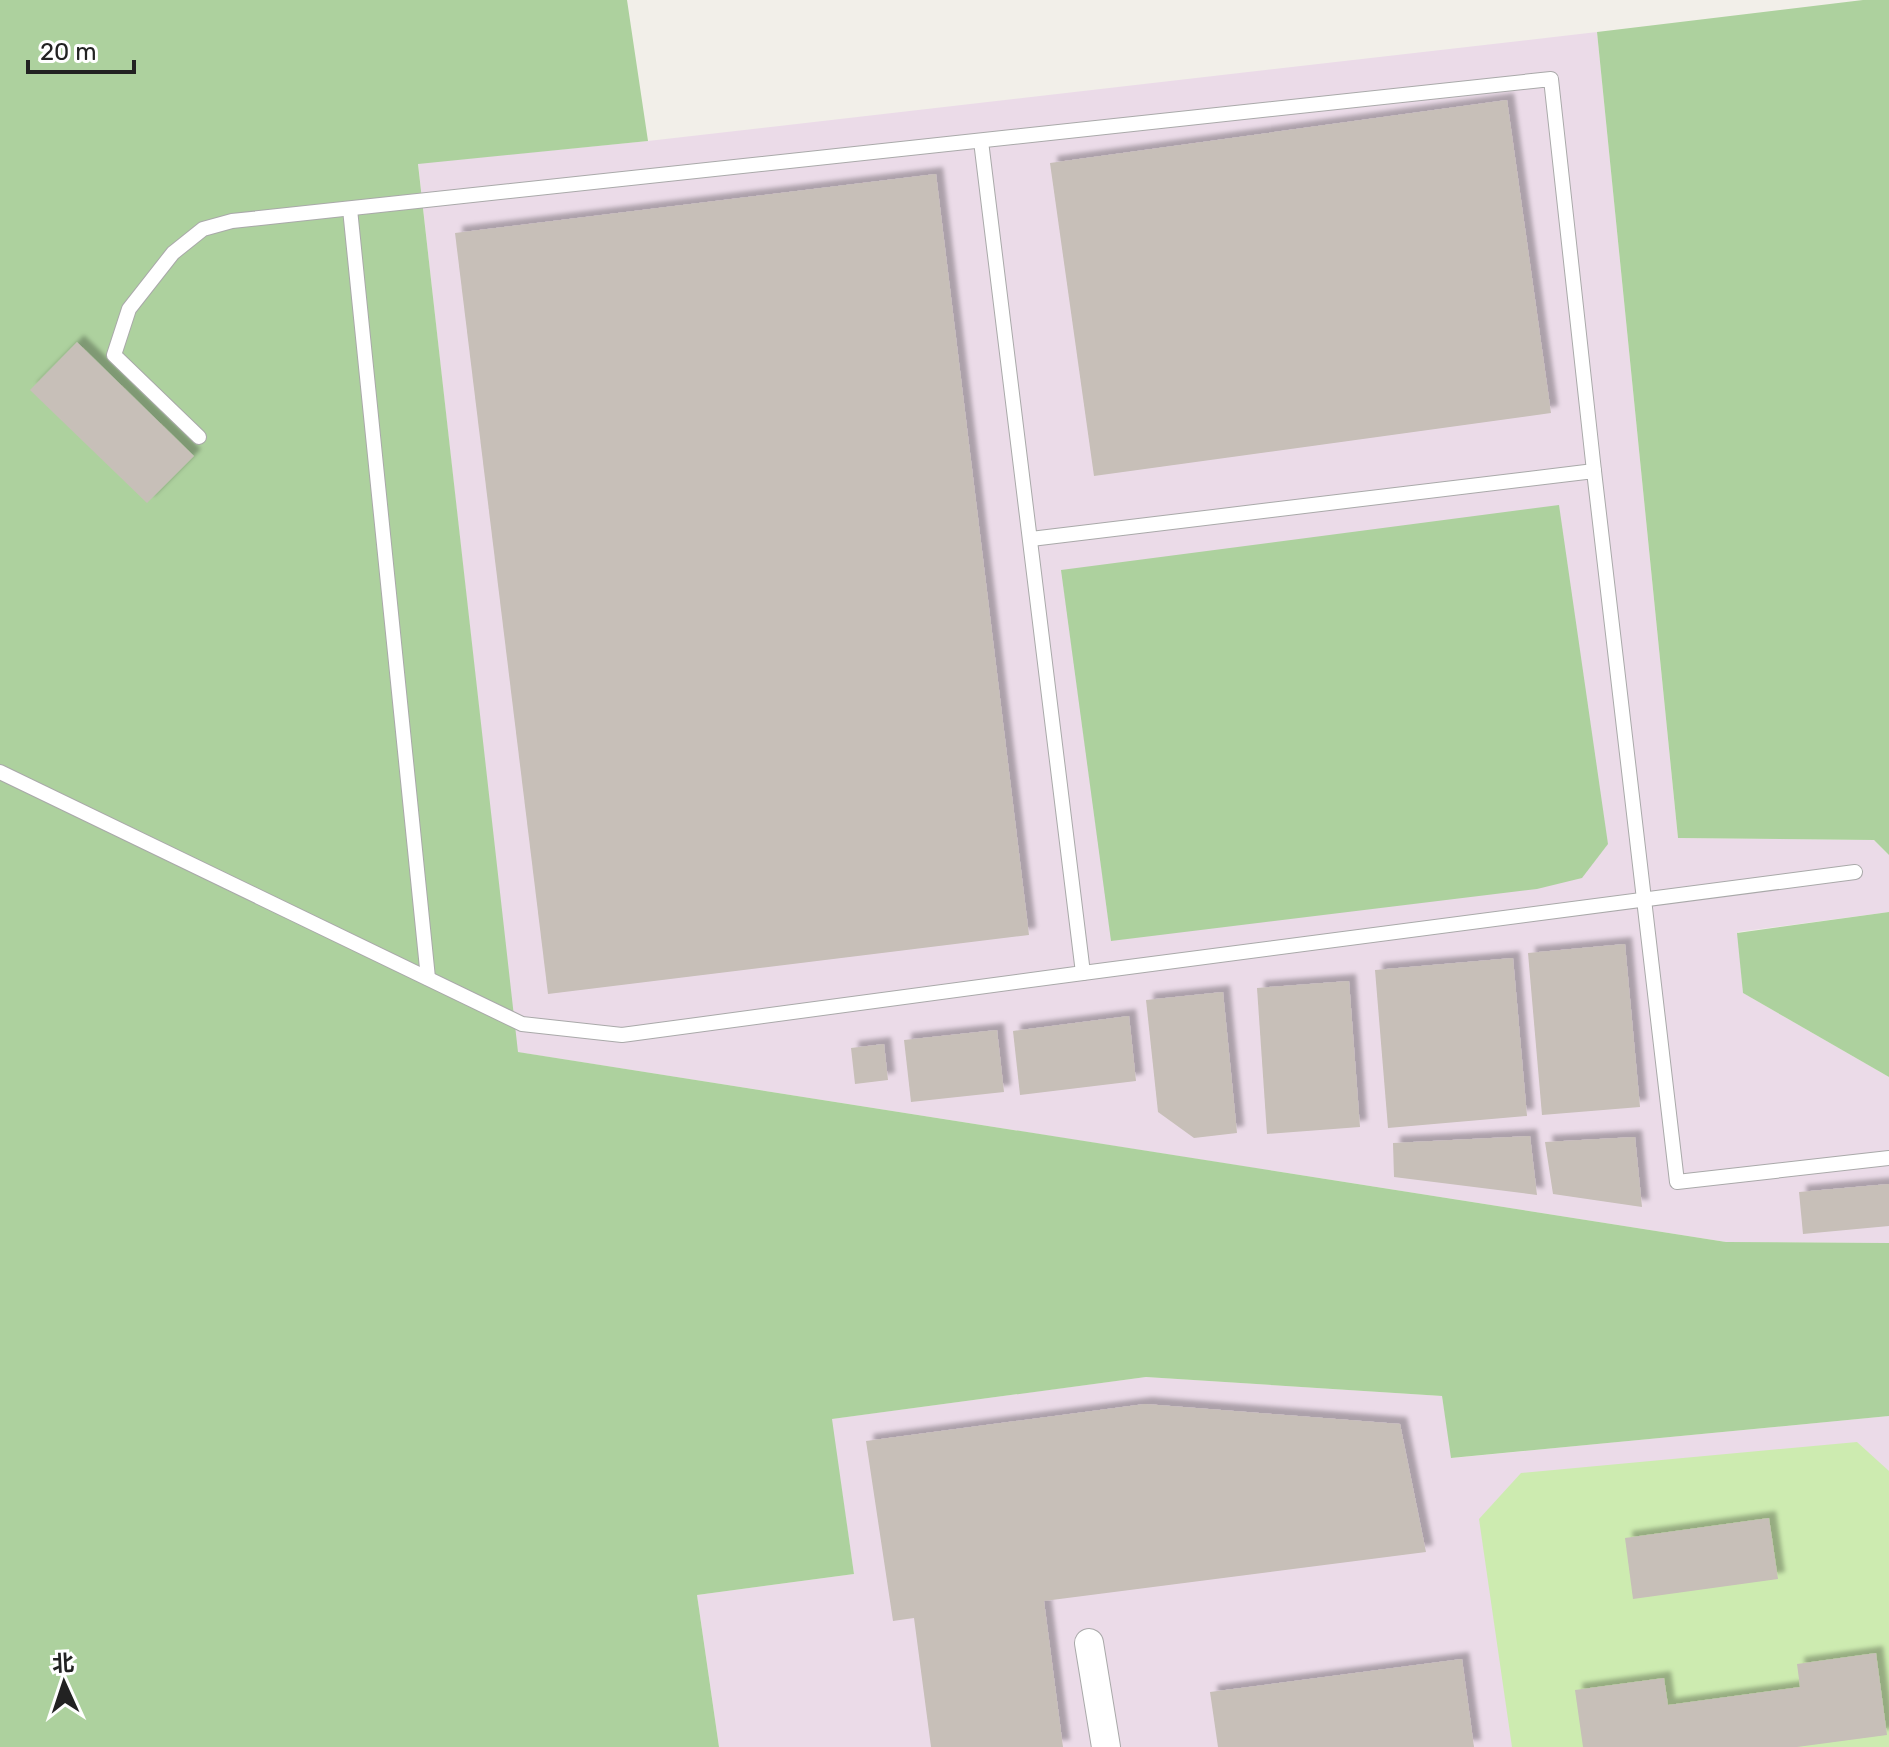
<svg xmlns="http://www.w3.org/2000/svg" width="1889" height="1747" viewBox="0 0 1889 1747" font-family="Rubik,'Noto Sans SC',sans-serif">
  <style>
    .industrial { fill: #ebdbe8 }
    .grass { fill: #cdebb0 }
    .forest { fill: #add19e }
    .building { fill: #c7bfb8; filter: url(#shadow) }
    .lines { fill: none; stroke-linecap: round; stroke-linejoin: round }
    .service-casing { stroke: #a9a9a9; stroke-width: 16 }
    .minor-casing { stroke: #a9a9a9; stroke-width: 30 }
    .service { stroke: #fff; stroke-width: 14 }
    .minor { stroke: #fff; stroke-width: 28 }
  </style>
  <defs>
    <filter id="shadow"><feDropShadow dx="7" dy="-7" stdDeviation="2" flood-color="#0004"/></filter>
  </defs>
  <rect width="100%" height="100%" fill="#f2efe9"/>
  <g class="industrial">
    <path d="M1597 32 1678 838 1874 840 1889 855V912L1738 932 1743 993 1889 1077V1243L1726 1242 517 1052 418 163 648 141Z"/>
    <path d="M1146 1377 1442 1396 1452 1458 1889 1416V1747H719L697 1595 854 1574 831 1419Z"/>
  </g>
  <path class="grass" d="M1857 1442 1889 1471V1747H1512L1479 1519 1521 1473Z"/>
  <g class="forest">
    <path d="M0 0H627L648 141 418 164 518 1052 1726 1242 1889 1243V1416L1451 1458 1442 1396 1146 1377 832 1419 854 1574 697 1595 719 1747H0Z"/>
    <path d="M1863 0H1889V855L1874 840 1678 838 1597 32Z"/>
    <path d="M1559 505 1608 844 1582 878 1537 889 1111 941 1061 570Z"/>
    <path d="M1889 912V1077L1743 993 1737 933Z"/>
  </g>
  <g class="building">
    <path d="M1507 100 1551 413 1094 476 1050 163Z"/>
    <path d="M936 174 1029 935 548 994 455 233Z"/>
    <path d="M77 342 194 456 147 503 30 390Z"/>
    <path d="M1625 944 1640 1107 1542 1115 1528 953Z"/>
    <path d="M1513 958 1527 1116 1388 1128 1375 970Z"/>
    <path d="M1349 981 1360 1127 1267 1134 1257 988Z"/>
    <path d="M1223 992 1237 1133 1194 1138 1158 1112 1146 1000Z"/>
    <path d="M1129 1016 1136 1081 1020 1095 1013 1031Z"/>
    <path d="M997 1030 1004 1092 911 1102 904 1040Z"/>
    <path d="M884 1044 888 1080 855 1084 851 1048Z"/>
    <path d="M1530 1136 1537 1195 1394 1177 1393 1143Z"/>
    <path d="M1635 1137 1642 1207 1553 1194 1545 1142Z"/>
    <path d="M1889 1184V1226L1803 1234 1799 1192Z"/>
    <path d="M1145 1404 1400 1424 1426 1552 1044 1601 1063 1747H931L914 1618 893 1621 866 1441Z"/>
    <path d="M1769 1518 1778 1579 1633 1599 1625 1538Z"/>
    <path d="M1876 1653 1887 1735 1797 1747H1583L1575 1690 1664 1678 1668 1705 1800 1687 1797 1664Z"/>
    <path d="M1462 1659 1474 1747H1218L1210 1692Z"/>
  </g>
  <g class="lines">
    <g class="service-casing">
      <g id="service">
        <path d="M350 209 428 978"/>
        <path d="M199 437 114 355 129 309 173 253 203 229 232 221 1551 79 1594 471"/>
        <path d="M1031 539 1594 471 1677 1182 1889 1158"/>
        <path d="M0 772 522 1024 622 1035 1083 973 981 141"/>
        <path d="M1083 973 1855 872"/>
      </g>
    </g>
    <g class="minor-casing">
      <path id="minor" d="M1089 1643 1106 1747"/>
    </g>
    <use href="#service" class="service"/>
    <use href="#minor" class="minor"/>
  </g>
  <g transform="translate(64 1683) rotate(357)" stroke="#ffffff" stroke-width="6" paint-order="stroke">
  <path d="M0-6L14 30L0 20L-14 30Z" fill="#222222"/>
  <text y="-12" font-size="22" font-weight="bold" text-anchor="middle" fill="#222222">北</text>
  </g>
  <path d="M28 60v12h106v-12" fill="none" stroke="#222222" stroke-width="4"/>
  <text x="40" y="60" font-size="24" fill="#222222" stroke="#ffffff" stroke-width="6" paint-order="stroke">20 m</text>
</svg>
